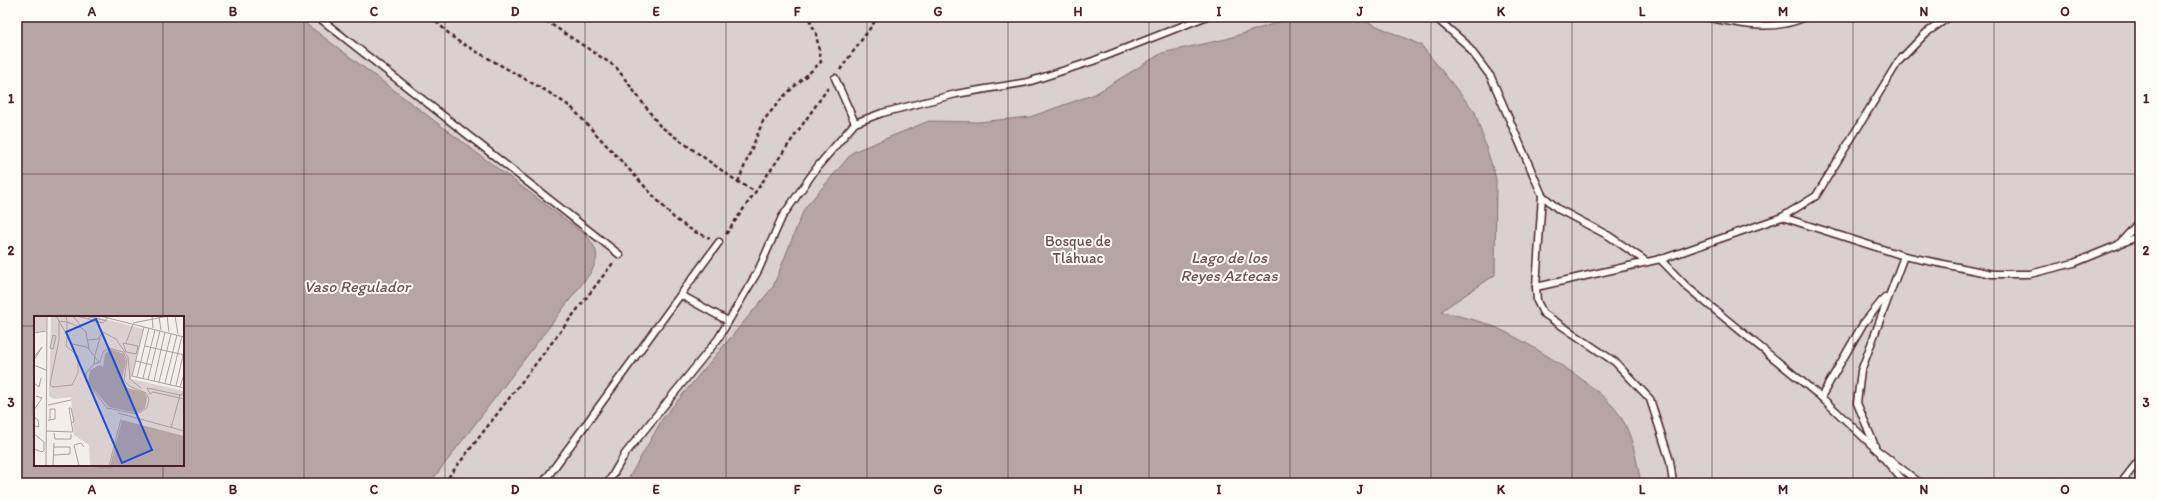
<svg xmlns="http://www.w3.org/2000/svg" width="2157" height="500" viewBox="0 0 2157 500" font-family="Itim,sans-serif">
  <style>
    .green { fill: #d9d0cf; stroke: #92787d; fill-rule: evenodd }
    .water { fill: #b7a5a6; stroke: #8b6f75; fill-rule: evenodd }
    .lines { fill: none; stroke-linecap: round; stroke-linejoin: round }
    .lane-casing { stroke: #4a1f2b; stroke-width: 9 }
    .path { stroke: #4a1f2b; stroke-width: 2.5; stroke-dasharray: 4 3; stroke-linecap: butt }
    .lane { stroke: #fdfcf7; stroke-width: 6 }
    .grid { fill: none; stroke: #4a1f2b; stroke-width: 1; stroke-opacity: 0.55 }
    .labels { text-anchor: middle; stroke-width: 4; stroke-linejoin: round; paint-order: stroke }
    .park-label { font-size: 15px; fill: #6e4b54; stroke: #fdfcf7 }
    .water-label { font-size: 16px; font-style: italic; fill: #704e56; stroke: #fdfcf7 }
    .inset-road { fill: none; stroke: #af9c9e; stroke-width: 1 }
    .view { fill: #1d4ed8; fill-opacity: 0.15; stroke: #1d4ed8; stroke-width: 2 }
    .inset-edge { fill: none; stroke: #4a1f2b; stroke-width: 2 }
    .neatline { fill: none; stroke: #4a1f2b; stroke-width: 1.5 }
    .grid-label { font-size: 13px; text-anchor: middle; font-weight: bold; fill: #4a1f2b }
  </style>
  <rect width="100%" height="100%" fill="#f2efeb"/>
  <filter id="ink" filterUnits="userSpaceOnUse"><feTurbulence type="fractalNoise" baseFrequency=".025" numOctaves="2"/><feDisplacementMap in="SourceGraphic" scale="8" xChannelSelector="R" yChannelSelector="G"/><feConvolveMatrix kernelMatrix="1 2 1 2 8 2 1 2 1" color-interpolation-filters="sRGB"/></filter>
  <g filter="url(#ink)">
    <path class="green" d="M17 17H2140V483H17ZM35 317H183V465H35Z"/>
    <g class="water">
      <path d="M17 17H297L587 236C598 252 600 255 591 272L430 483H17ZM35 317H183V465H35Z"/>
      <path d="M1295 17 1358 18 1421 45 1475 112 1496 179 1495 275 1441 311C1459 317 1480 320 1497 328 1528 342 1600 386 1619 414 1633 435 1636 459 1641 483H626L663 418 773 287 804 209 853 152 929 121 978 122 1030 117 1095 94 1162 53 1226 39Z"/>
    </g>
    <g class="lines">
      <g class="lane-casing">
        <g id="lane">
          <path d="M318 17 620 255"/>
          <path d="M1435 17 1466 44 1491 77 1542 195 1558 209 1609 236 1647 262"/>
          <path d="M1707 17C1739 24 1774 32 1805 17"/>
          <path d="M835 78 855 123"/>
          <path d="M1542 195 1536 287 1537 301 1543 313 1615 362 1650 399 1670 461 1673 483"/>
          <path d="M1782 217 1904 256 1992 274H2030L2074 263 2118 245 2140 221"/>
          <path d="M2119 244 2140 236"/>
          <path d="M1660 259 1687 287 1821 397 1877 450 1920 483"/>
          <path d="M1536 287 1665 258 1782 217 1816 196 1898 62 1926 33 1949 17"/>
          <path d="M681 295 728 321"/>
          <path d="M1821 397 1863 324 1885 297"/>
          <path d="M1875 446 1857 403 1861 371 1904 256"/>
          <path d="M1881 455 1905 483"/>
          <path d="M543 483 719 242"/>
          <path d="M608 483 625 454 718 339 758 271 782 217 818 166 855 123 882 113 956 94 1028 82 1093 61 1205 17"/>
          <path d="M2121 483 2140 459"/>
        </g>
      </g>
      <g class="path">
        <path d="M431 17 456 40 548 92 571 107 675 219 695 232 710 238"/>
        <path d="M540 17 616 67 660 126 738 182 756 192"/>
        <path d="M840 70 878 17"/>
        <path d="M738 182 763 121 783 97 821 62 816 33 808 17"/>
        <path d="M726 234 828 88"/>
        <path d="M444 483 613 263"/>
      </g>
      <use href="#lane" class="lane"/>
    </g>
  </g>
  <path class="grid" d="M163 17V317M304 17V483M445 17V483M585 17V483M726 17V483M867 17V483M1008 17V483M1149 17V483M1290 17V483M1431 17V483M1572 17V483M1712 17V483M1853 17V483M1994 17V483M17 174H2140M17 326H35M183 326H2140M163 465V483"/>
  <g class="labels">
    <g class="park-label">
      <text x="1078" y="246">Bosque de<tspan x="1078" dy="17">Tláhuac</tspan></text>
    </g>
    <g class="water-label">
      <text x="1229" y="263">Lago de los<tspan x="1229" dy="18">Reyes Aztecas</tspan></text>
      <text x="357" y="292">Vaso Regulador</text>
    </g>
  </g>
  <g transform="translate(34 316)">
    <rect width="150" height="150" fill="#f2efeb"/>
    <path d="M0 0H12L13 14 2 17 0 15ZM17 0H60L109 13 97 63 150 75V150H56L55 129 40 119 37 81 20 83 15 80Z" fill="#d9d0cf"/>
    <path d="M76 33 90 38 92 46 88 64 93 72 110 76 113 81 111 92 103 97 75 91 54 67 56 54 66 49 69 51 71 38ZM88 104 150 120V150H76Z" fill="#b7a5a6"/>
    <path class="inset-road" d="M22 0 33 19M32 0 33 6 48 12 52 16 55 33M39 0 47 10M43 0 69 7 75 0M66 0 150 21M118 0 119 12M133 0 135 16M141 0 144 18M125 1 127 14M54 3 57 1 73 5M25 5V24L17 63 16 69 19 71 38 69 44 57V40L32 30 33 21M25 5 33 6V21L38 28 53 31 65 46M99 7 134 0M110 11 98 60 150 72M0 17 12 15M19 19 22 20 19 33 16 32ZM54 24 64 23 69 16 82 23 94 41 96 63 107 72M89 27 104 30 102 38 92 36ZM92 27 99 8M111 30 150 39M61 39 66 22M0 41 8 31M0 44 8 31M102 45 118 49M60 48 66 46 69 36 75 32 89 36 93 44 90 64 95 70 112 77 115 83 113 92 103 98 73 92 52 65V57L60 48 61 40M0 49 12 54M103 61 115 12M109 62 121 14M114 64 126 15M120 65 131 16M125 66 137 18M0 67 5 71 7 62M131 67 143 19M136 69 148 20M142 70 150 35M146 71 150 58M146 79 113 72 116 78 119 76 150 83M14 89 37 84M0 94 8 82 2 80M84 97 150 115M0 101 4 104 5 111 1 110M14 104H16L21 103V93H16V104M137 112 146 79 150 77M12 115 39 116 35 92H37L40 105 38 107M20 117 21 123H37V118M0 118 10 126V134L8 136 0 133M20 139 36 138V131H20M12 150 13 0M19 150 20 127M45 150 40 129 47 127 50 131M75 150 87 103"/>
    <path class="view" d="M62 3 118 134 88 147 32 16Z"/>
    <rect width="150" height="150" class="inset-edge"/>
  </g>
  <rect width="2157" height="500" fill="none" stroke="#fdfcf7" stroke-width="44"/>
  <rect x="22" y="22" width="2113" height="456" class="neatline"/>
  <g class="grid-label">
    <text x="92" y="16">A</text>
    <text x="233" y="16">B</text>
    <text x="374" y="16">C</text>
    <text x="515" y="16">D</text>
    <text x="656" y="16">E</text>
    <text x="797" y="16">F</text>
    <text x="938" y="16">G</text>
    <text x="1078" y="16">H</text>
    <text x="1219" y="16">I</text>
    <text x="1360" y="16">J</text>
    <text x="1501" y="16">K</text>
    <text x="1642" y="16">L</text>
    <text x="1783" y="16">M</text>
    <text x="1924" y="16">N</text>
    <text x="2065" y="16">O</text>
    <text x="11" y="103">1</text>
    <text x="2146" y="103">1</text>
    <text x="11" y="255">2</text>
    <text x="2146" y="255">2</text>
    <text x="11" y="407">3</text>
    <text x="2146" y="407">3</text>
    <text x="92" y="494">A</text>
    <text x="233" y="494">B</text>
    <text x="374" y="494">C</text>
    <text x="515" y="494">D</text>
    <text x="656" y="494">E</text>
    <text x="797" y="494">F</text>
    <text x="938" y="494">G</text>
    <text x="1078" y="494">H</text>
    <text x="1219" y="494">I</text>
    <text x="1360" y="494">J</text>
    <text x="1501" y="494">K</text>
    <text x="1642" y="494">L</text>
    <text x="1783" y="494">M</text>
    <text x="1924" y="494">N</text>
    <text x="2065" y="494">O</text>
  </g>
</svg>
